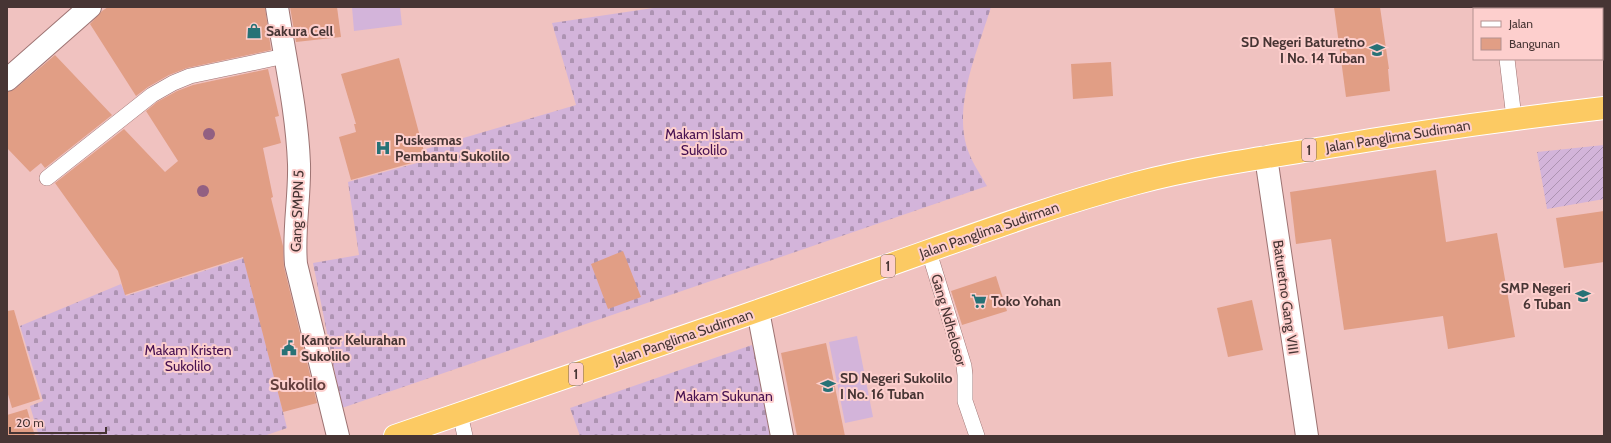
<svg xmlns="http://www.w3.org/2000/svg" width="1611" height="443" viewBox="0 0 1611 443" font-family="Cabin,sans-serif">
  <style>
    .grass { fill: #d3b4da }
    .cemetery { fill: url(#cemetery-stones) }
    .garden { fill: url(#garden-furrows) }
    .building { fill: #e19e85 }
    .lines { fill: none; stroke-linecap: round; stroke-linejoin: round }
    .service-casing { stroke: #9d7372; stroke-width: 16 }
    .minor-casing { stroke: #9d7372; stroke-width: 24 }
    .trunk-casing { stroke: #fff; stroke-width: 24 }
    .service { stroke: #fff; stroke-width: 15 }
    .minor { stroke: #fff; stroke-width: 22 }
    .trunk { stroke: #fcca63; stroke-width: 22 }
    .tree { fill: #926082 }
    .labels { text-anchor: middle; stroke-width: 4; stroke-linejoin: round; paint-order: stroke }
    .shield { fill: #fdcfcd; stroke: #7e6362; stroke-width: 1 }
    .shield-label { font-size: 13px; font-weight: bold; fill: #473534 }
    .poi-label { font-size: 14px; font-weight: bold; fill: #473534; stroke: #fdcfcd; text-anchor: start }
    .park-label { font-size: 14px; fill: #461050; stroke: #fdcfcd }
    .street-label { font-size: 14px; fill: #473534; stroke: #fdcfcd }
    .quarter-label { font-size: 16px; font-weight: bold; fill: #633e3d; stroke: #fdcfcd }
  </style>
  <defs>
    <pattern id="cemetery-stones" width="16" height="16" patternUnits="userSpaceOnUse"><rect width="16" height="16" fill="#d3b4da"/><path d="M2 7V4a2 2 0 0 1 4 0v3zM10 15v-3a2 2 0 0 1 4 0v3z" fill="#ad93b2"/></pattern>
    <pattern id="garden-furrows" width="10" height="10" patternUnits="userSpaceOnUse"><rect width="10" height="10" fill="#d3b4da"/><path d="M-1 1l2-2M0 10L10 0M9 11l2-2" fill="none" stroke="#ad93b2"/></pattern>
  </defs>
  <rect width="100%" height="100%" fill="#f0c2c0"/>
  <g class="grass">
    <path d="M352 7H400L402 25 354 31Z"/>
    <path d="M857 336 873 417 845 423 829 342Z"/>
  </g>
  <g class="cemetery">
    <path d="M660 7H991C978 50 951 109 969 153 973 164 981 175 987 186L342 408 313 263 359 255 348 182 428 160 426 149 576 105 552 23Z"/>
    <path d="M244 258 287 428 264 436H39L30 406 43 401 20 326 121 284 126 296Z"/>
    <path d="M752 345 762 378 771 436H580L570 408Z"/>
  </g>
  <path class="garden" d="M1604 145V199L1547 209 1537 152Z"/>
  <g class="building">
    <path d="M108 7H265L271 50 187 68 169 75 148 87 136 96 90 24 102 11Z"/>
    <path d="M290 7H337L341 37 296 42Z"/>
    <path d="M1334 7H1380L1389 69H1388L1390 91 1346 97Z"/>
    <path d="M55 55 112 115 45 168 41 163 30 172 7 148V92L15 89Z"/>
    <path d="M399 58 426 159 351 180 339 137 356 132 354 124H356L341 74Z"/>
    <path d="M1111 62 1113 96 1073 99 1071 64Z"/>
    <path d="M268 69 279 116 275 117 281 143 263 148 273 197 271 198 283 246 284 267 317 403 283 412 243 257 125 295 118 271 55 183 124 129 165 172 178 161 146 111 157 102 177 91 193 85Z"/>
    <path d="M1436 170 1446 242 1497 233 1515 337 1448 349 1443 316 1344 330 1331 239 1296 244 1290 192Z"/>
    <path d="M1604 211V262L1564 268 1556 218Z"/>
    <path d="M623 251 641 297 608 309 591 264Z"/>
    <path d="M996 276 1007 311 962 325 951 291Z"/>
    <path d="M1252 300 1263 350 1228 357 1217 308Z"/>
    <path d="M14 310 40 399 12 408 7 391V311Z"/>
    <path d="M826 343 845 436H797L781 353Z"/>
    <path d="M27 409 35 436H7V415Z"/>
  </g>
  <g class="lines">
    <g class="service-casing">
      <g id="service">
        <path d="M1501 7V9"/>
        <path d="M1507 59 1514 118"/>
        <path d="M47 178 152 95 173 83 190 76 285 56"/>
        <path d="M929 252 964 366 965 375V401L977 436"/>
        <path d="M460 414 465 436"/>
      </g>
    </g>
    <g class="minor-casing">
      <g id="minor">
        <path d="M277 7C285 59 297 111 299 164 300 197 293 230 296 264L338 436"/>
        <path d="M7 80 90 7"/>
        <path d="M1266 157 1307 436"/>
        <path d="M758 311 782 436"/>
      </g>
    </g>
    <g class="trunk-casing">
      <path id="trunk" d="M395 436C547 384 698 332 849 279 945 246 1039 209 1137 183 1198 167 1261 158 1323 148 1416 132 1510 119 1604 108"/>
    </g>
    <use href="#service" class="service"/>
    <use href="#minor" class="minor"/>
    <use href="#trunk" class="trunk"/>
  </g>
  <g class="tree">
    <circle cx="209" cy="134" r="6"/>
    <circle cx="203" cy="191" r="6"/>
  </g>
  <defs>
    <g id="shop-bare" transform="scale(1.2)"><path d="M-5-2.5h2.3a2.7 3.5 0 0 1 5.4 0H5L5.5 6h-11ZM-1.5-2.5h3a1.5 2.3 0 0 0-3 0Z" fill="#277276" stroke="#fdcfcd" stroke-width="2.5" paint-order="stroke"/></g>
    <g id="school-bare" transform="scale(1.2)"><path d="M0-5L7-2L0 1L-7-2ZM-4 1L0 2.5L4 1V4Q0 6-4 4Z" fill="#277276" stroke="#fdcfcd" stroke-width="2.5" paint-order="stroke"/></g>
    <g id="hospital-bare" transform="scale(1.2)"><path d="M-5-5h3v3.5h4V-5h3V5h-3V1.5h-4V5h-3Z" fill="#277276" stroke="#fdcfcd" stroke-width="2.5" paint-order="stroke"/></g>
    <g id="supermarket-bare" transform="scale(1.2)"><path d="M-6-5.5h2.5l.6 2H6L4.5 2H-2.5L-4.4-4H-6ZM-1.5 3.2a1.3 1.3 0 1 0 .1 0ZM3 3.2a1.3 1.3 0 1 0 .1 0Z" fill="#277276" stroke="#fdcfcd" stroke-width="2.5" paint-order="stroke"/></g>
    <g id="civic-bare" transform="scale(1.2)"><path d="M-.6-6.5H3V-4.5H.6V-3L4-1V1h2V6H-6V1h2V-1L-.6-3ZM-1.2 2.5V6h2.4V2.5Z" fill="#277276" stroke="#fdcfcd" stroke-width="2.5" paint-order="stroke"/></g>
  </defs>
  <g fill-rule="evenodd">
    <use href="#shop-bare" x="254" y="31"/>
    <use href="#school-bare" x="1377" y="50"/>
    <use href="#hospital-bare" x="383" y="148"/>
    <use href="#school-bare" x="1583" y="296"/>
    <use href="#supermarket-bare" x="979" y="301"/>
    <use href="#civic-bare" x="289" y="348"/>
    <use href="#school-bare" x="828" y="386"/>
  </g>
  <g class="labels">
    <g class="shield">
      <rect x="1302" y="139" width="14" height="22" rx="3"/>
      <rect x="881" y="255" width="14" height="22" rx="3"/>
      <rect x="569" y="363" width="14" height="22" rx="3"/>
    </g>
    <g class="shield-label">
      <text x="1309" y="155">1</text>
      <text x="888" y="271">1</text>
      <text x="576" y="379">1</text>
    </g>
    <g class="poi-label">
      <text x="266" y="36">Sakura Cell</text>
      <text x="1365" y="47" text-anchor="end">SD Negeri Baturetno<tspan x="1365" dy="16">I No. 14 Tuban</tspan></text>
      <text x="395" y="145">Puskesmas<tspan x="395" dy="16">Pembantu Sukolilo</tspan></text>
      <text x="1571" y="293" text-anchor="end">SMP Negeri<tspan x="1571" dy="16">6 Tuban</tspan></text>
      <text x="991" y="306">Toko Yohan</text>
      <text x="301" y="345">Kantor Kelurahan<tspan x="301" dy="16">Sukolilo</tspan></text>
      <text x="840" y="383">SD Negeri Sukolilo<tspan x="840" dy="16">I No. 16 Tuban</tspan></text>
    </g>
    <g class="park-label">
      <text x="704" y="139">Makam Islam<tspan x="704" dy="16">Sukolilo</tspan></text>
      <text x="188" y="355">Makam Kristen<tspan x="188" dy="16">Sukolilo</tspan></text>
      <text x="724" y="401">Makam Sukunan</text>
    </g>
    <g class="street-label">
      <text transform="translate(1398 136) rotate(-9)" y="5">Jalan Panglima Sudirman</text>
      <text transform="translate(297 211) rotate(-88)" y="5">Gang SMPN 5</text>
      <text transform="translate(989 230) rotate(-19)" y="5">Jalan Panglima Sudirman</text>
      <text transform="translate(1286 297) rotate(82)" y="5">Baturetno Gang VIII</text>
      <text transform="translate(949 320) rotate(74)" y="5">Gang Ndhelosor</text>
      <text transform="translate(683 337) rotate(-19)" y="5">Jalan Panglima Sudirman</text>
    </g>
    <g class="quarter-label">
      <text x="298" y="390">Sukolilo</text>
    </g>
  </g>
  <rect width="1611" height="443" fill="none" stroke="#473534" stroke-width="16"/>
  <rect x="1473" y="8" width="130" height="52" fill="#fdcfcd" stroke="#b49190"/>
  <rect x="1481" y="21" width="20" height="6" fill="#ffffff" stroke="#b49190"/>
  <text x="1509" y="28" font-size="12" fill="#473534">Jalan</text>
  <rect x="1481" y="38" width="20" height="12" fill="#e19e85" stroke="#b49190"/>
  <text x="1509" y="48" font-size="12" fill="#473534">Bangunan</text>
  <path d="M10 427v6h96v-6" fill="none" stroke="#473534" stroke-width="2"/>
  <text x="16" y="427" font-size="12" fill="#473534" stroke="#fdcfcd" stroke-width="3" paint-order="stroke">20 m</text>
</svg>
